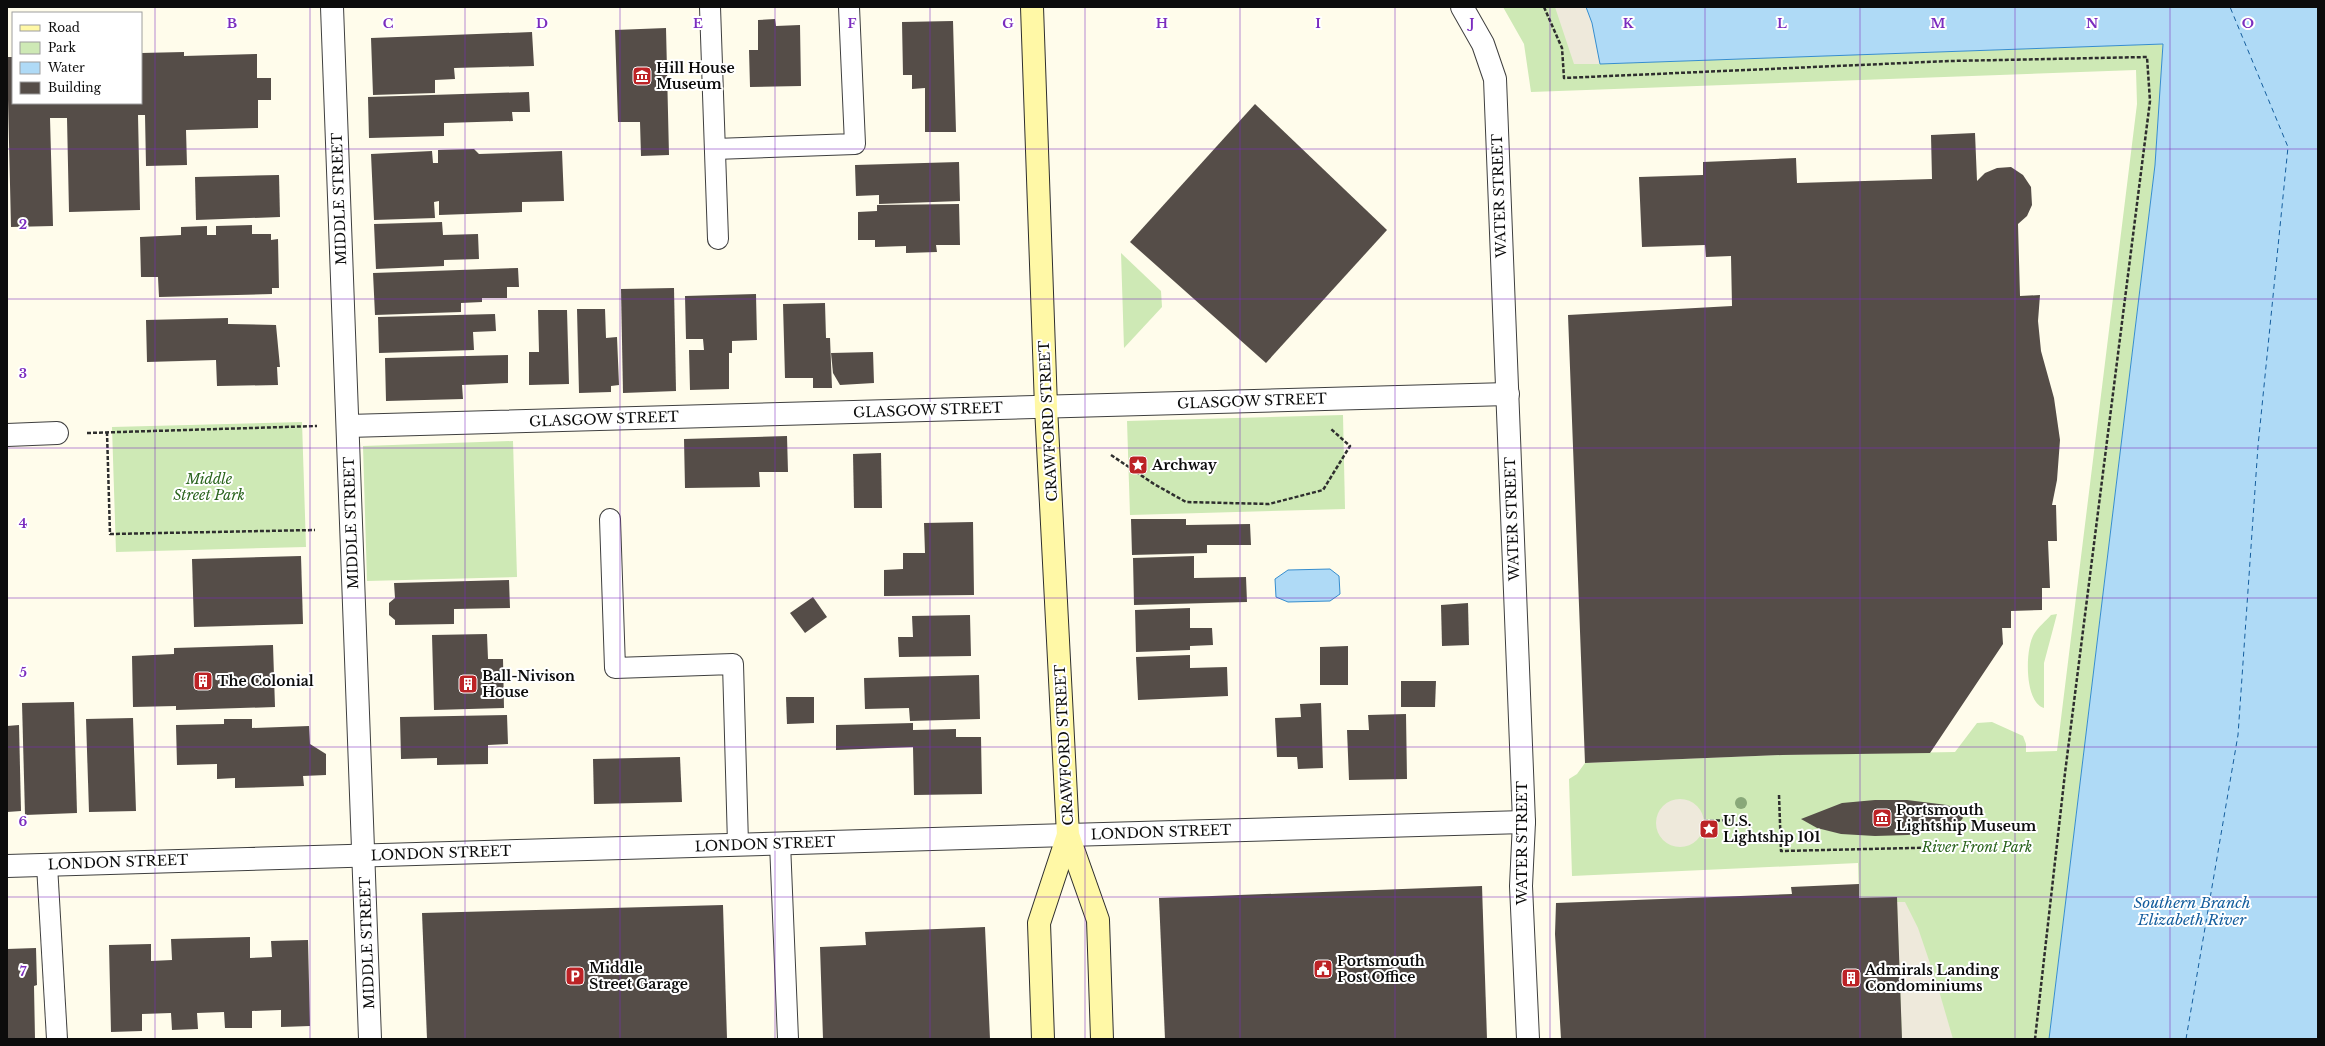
<svg xmlns="http://www.w3.org/2000/svg" width="2325" height="1046" viewBox="0 0 2325 1046" font-family="'Libre Baskerville',serif">
  <style>
    .green { fill: #cee9b5 }
    .plaza { fill: #eee9db }
    .water { fill: #afdaf6; stroke: #368dce }
    .lines { fill: none; stroke-linecap: round; stroke-linejoin: round }
    .ferry { stroke: #155e9e; stroke-width: 1; stroke-dasharray: 5 4; stroke-linecap: butt }
    .building { fill: #554d48 }
    .service-casing { stroke: #3f3f3f; stroke-width: 22 }
    .minor-casing { stroke: #3f3f3f; stroke-width: 24 }
    .tertiary-casing { stroke: #3f3f3f; stroke-width: 24 }
    .secondary-casing { stroke: #2e2e2e; stroke-width: 24 }
    .path { stroke: #2e2e2e; stroke-width: 2.5; stroke-dasharray: 4 2; stroke-linecap: butt }
    .service { stroke: #fff; stroke-width: 20 }
    .minor { stroke: #fff; stroke-width: 22 }
    .tertiary { stroke: #fff; stroke-width: 22 }
    .secondary { stroke: #fff8a6; stroke-width: 22 }
    .tree { fill: #89a879 }
    .grid { fill: none; stroke: #7b2cbf; stroke-width: 1; stroke-opacity: 0.55 }
    .labels { text-anchor: middle; stroke-width: 4; stroke-linejoin: round; paint-order: stroke }
    .poi-label { font-size: 14px; font-weight: bold; fill: #0c0c0c; stroke: #fff; text-anchor: start }
    .street-label { font-size: 14px; fill: #0c0c0c; stroke: #fff }
    .park-label { font-size: 14px; font-style: italic; fill: #29631c; stroke: #fff }
    .water-label { font-size: 15px; font-style: italic; fill: #155e9e; stroke: #fff }
    .grid-label { font-size: 13px; text-anchor: middle; font-weight: bold; fill: #7b2cbf; stroke: #fff; stroke-width: 4; stroke-linejoin: round; paint-order: stroke }
  </style>
  <rect width="100%" height="100%" fill="#fffceb"/>
  <g class="green">
    <path d="M1503 7H1586L1600 64 2163 44 2155 165 2049 1039H1902L1859 898 1858 863 1572 876 1569 779 1577 774 1585 763 1782 755 1955 752 1977 723 1992 722 2023 736 2026 744V752L2057 751 2137 104 2136 70 1531 92 1524 44Z"/>
    <path d="M1121 253 1161 291 1162 307 1124 348Z"/>
    <path d="M1343 415 1345 509 1130 515 1127 421Z"/>
    <path d="M302 422 306 547 116 552 112 427Z"/>
    <path d="M513 441 517 577 367 581 363 446Z"/>
    <path d="M2057 614 2044 663V708C2024 702 2025 649 2034 634 2038 627 2046 621 2051 615Z"/>
  </g>
  <g class="plaza">
    <path d="M1555 7H1586L1594 29 1600 64H1574Z"/>
    <circle cx="1680" cy="823" r="24"/>
    <path d="M1897 902H1905L1918 928 1937 984 1953 1039H1902Z"/>
  </g>
  <g class="water">
    <path d="M1586 7H2318V1039H2049L2155 165 2163 44 1600 64 1592 23Z"/>
    <path d="M1330 569 1339 576 1340 594 1330 601 1288 602 1276 597 1275 579 1288 570Z"/>
  </g>
  <g class="lines">
    <path class="ferry" d="M2186 1039 2238 735 2258 446 2288 147 2230 7"/>
  </g>
  <g class="building">
    <path d="M775 19 776 26 800 25 801 86 750 87 749 50H758V20Z"/>
    <path d="M953 21 956 132H925V88L912 89V75H903L902 22Z"/>
    <path d="M666 28 669 155 641 156 640 122H618L615 30Z"/>
    <path d="M532 32 534 66 454 68 455 79 435 80V93L373 95 371 38Z"/>
    <path d="M184 52V56L257 54V78H271V100H258V128L186 130 187 165 146 166 145 115H138L140 210 69 212 67 118H50L53 226 11 227 7 57H13V103H141V53Z"/>
    <path d="M529 92 530 112H512L513 121 444 123V136L369 138 368 97Z"/>
    <path d="M1255 104 1387 230 1266 363 1130 242Z"/>
    <path d="M1975 133 1977 181 1985 173 1997 168 2011 167 2023 175 2031 187 2032 205 2027 216 2018 224 2020 296 2040 295 2038 321 2041 351 2054 398 2060 440 2057 480 2052 505H2056L2057 541H2048L2050 588H2042V610L2011 611V628H2002L2003 644 1930 753 1782 755 1585 763 1568 315 1732 306 1731 256 1706 257 1705 245 1642 247 1639 177 1703 175V162L1796 158 1797 183 1932 179 1931 135Z"/>
    <path d="M474 149 479 154 562 151 564 201 522 202V212L439 215V201L434 202 435 218 374 220 371 154 432 151 433 163H438V150Z"/>
    <path d="M959 162 960 201 879 204V195L856 196 855 165Z"/>
    <path d="M279 175 280 217 196 220 195 177Z"/>
    <path d="M959 204 960 245H936L937 252 906 253V246L875 247V240H858V212L877 211V205Z"/>
    <path d="M442 222 443 235 478 234 479 259 444 260V266L376 269 374 224Z"/>
    <path d="M252 225V234H271V240L278 239 279 288H272V294L159 297 158 277H141L140 237 181 235V227L207 226V235H216V226Z"/>
    <path d="M518 268 519 287H507V298H482V302L461 303V312L375 315 373 273Z"/>
    <path d="M674 288 676 391 623 393 621 289Z"/>
    <path d="M756 294 757 340 732 341V353H729V389L690 390 689 350H704L703 339H686L685 296Z"/>
    <path d="M825 303 826 338H830L832 388H813V378H785L783 304Z"/>
    <path d="M577 309H605L606 338 617 337 619 385 611 386V392L579 393Z"/>
    <path d="M538 310H567L569 384 529 385V352H539Z"/>
    <path d="M495 314 496 331 473 332 474 350 379 353 378 317Z"/>
    <path d="M228 318V324L276 325 280 367H277L278 385 217 386 216 360 147 362 146 320Z"/>
    <path d="M873 352 874 383 840 385 833 373 831 353Z"/>
    <path d="M508 355V383L462 385 463 399 386 401 385 358Z"/>
    <path d="M787 436 788 472H759L760 487 685 488 684 439Z"/>
    <path d="M881 453 882 508H854L853 454Z"/>
    <path d="M1131 519H1186V525L1250 524 1251 545H1207V553L1132 555Z"/>
    <path d="M973 522 974 595 884 596V570L903 569V553H925L924 523Z"/>
    <path d="M301 556 303 624 194 627 192 559Z"/>
    <path d="M1194 556V578L1246 577 1247 602 1134 605 1133 558Z"/>
    <path d="M509 580 510 608 454 609V624L395 625V620L389 615V603L395 598 394 583Z"/>
    <path d="M813 597 827 617 805 633 790 613Z"/>
    <path d="M1468 603 1469 645 1442 646 1441 605Z"/>
    <path d="M1190 608V628H1212L1213 645 1190 646V650L1136 652 1135 610Z"/>
    <path d="M970 615 971 656 899 657 898 637H913L912 616Z"/>
    <path d="M487 634 488 659H503L504 708 434 710 432 635Z"/>
    <path d="M273 645 275 707 176 710V706L133 707 132 656 174 654V648Z"/>
    <path d="M1348 646V685H1320V647Z"/>
    <path d="M1190 655V668L1227 667 1228 696 1138 700 1136 657Z"/>
    <path d="M979 675 980 719 910 721 909 708 865 709 864 678Z"/>
    <path d="M1401 681H1436L1435 707H1401Z"/>
    <path d="M786 697H814V723L787 724Z"/>
    <path d="M74 702 77 813 25 815 22 703Z"/>
    <path d="M1321 703 1323 768 1298 769 1297 757H1277L1275 718 1301 717 1300 704Z"/>
    <path d="M1406 714 1407 779 1349 780 1347 730H1369L1368 715Z"/>
    <path d="M507 715 508 744 488 745V764L437 765V758L401 759 400 717Z"/>
    <path d="M133 718 136 811 89 812 86 719Z"/>
    <path d="M224 719H252V728L309 726 310 744 326 754V775L303 776 304 786 235 788V778L217 779V764L177 765 176 725 224 724Z"/>
    <path d="M913 723V730L956 729V737H981L982 794 914 795 913 747 836 750V725Z"/>
    <path d="M19 725 21 811 7 812V726Z"/>
    <path d="M680 757 682 802 594 804 593 759Z"/>
    <path d="M1875 800H1907L1947 805 1957 810 1963 818 1957 825 1947 829 1908 835 1875 836 1841 834 1817 828 1801 819 1842 803Z"/>
    <path d="M1859 884V898L1897 897 1902 1039H1561L1555 934 1556 903 1792 894 1791 887Z"/>
    <path d="M1482 886 1487 1039H1165L1159 898Z"/>
    <path d="M723 905 727 1039H427L422 913Z"/>
    <path d="M985 927 990 1039H823L820 947 866 945 865 932Z"/>
    <path d="M250 937V958L272 957 271 941 308 940 310 1026 281 1027V1010L252 1011V1028H225L224 1012 197 1013 198 1029 172 1030 171 1013 142 1014V1031L111 1032 109 945 151 944V961L172 960 171 939Z"/>
    <path d="M36 948 37 985 34 986 35 1039H7V949Z"/>
  </g>
  <g class="lines">
    <g class="service-casing">
      <g id="service">
        <path d="M710 7 718 239"/>
        <path d="M715 149 855 144 849 7"/>
        <path d="M610 519 615 668 733 664 738 844"/>
        <path d="M780 843 788 1039"/>
        <path d="M47 865 57 1039"/>
      </g>
    </g>
    <g class="minor-casing">
      <g id="minor">
        <path d="M332 7 370 1039"/>
        <path d="M1462 7 1483 44 1495 79 1524 822 1521 886 1528 1039"/>
        <path d="M348 426 1508 394"/>
        <path d="M7 435 57 433"/>
        <path d="M1068 835 1524 822"/>
      </g>
    </g>
    <g class="tertiary-casing">
      <path id="tertiary" d="M7 866 1068 835"/>
    </g>
    <g class="secondary-casing">
      <g id="secondary">
        <path d="M1032 7 1046 407 1068 835 1098 920 1102 1039"/>
        <path d="M1043 1039 1039 923 1068 835"/>
      </g>
    </g>
    <g class="path">
      <path d="M1544 7 1562 48 1564 78 1950 61 2147 57 2150 101 2065 773 2035 1039"/>
      <path d="M107 432 110 534 315 530"/>
      <path d="M87 433 317 426"/>
      <path d="M1111 455 1154 484 1186 502 1269 504 1323 490 1350 446 1331 429"/>
      <path d="M1779 795 1781 851 1955 847"/>
      <path d="M1704 821 1731 820"/>
    </g>
    <use href="#service" class="service"/>
    <use href="#minor" class="minor"/>
    <use href="#tertiary" class="tertiary"/>
    <use href="#secondary" class="secondary"/>
  </g>
  <circle class="tree" cx="1741" cy="803" r="6"/>
  <path class="grid" d="M155 7V1039M310 7V1039M465 7V1039M620 7V1039M775 7V1039M930 7V1039M1085 7V1039M1240 7V1039M1395 7V1039M1550 7V1039M1705 7V1039M1860 7V1039M2015 7V1039M2170 7V1039M7 149H2318M7 299H2318M7 448H2318M7 598H2318M7 747H2318M7 897H2318"/>
  <defs>
    <g id="museum-square" transform="scale(1)"><rect x="-9" y="-9" width="18" height="18" rx="4" fill="#bc2326" stroke="#fff"/><path d="M0-6L6-3V-2H-6V-3ZM-5-1h2V3h-2ZM-1-1h2V3h-2ZM3-1h2V3H3ZM-6 4H6V6H-6Z" fill="#fff"/></g>
    <g id="sight-square" transform="scale(1)"><rect x="-9" y="-9" width="18" height="18" rx="4" fill="#bc2326" stroke="#fff"/><path d="M0-6L1.8-2.2L6-1.7L2.9 1.2L3.7 5.4L0 3.3L-3.7 5.4L-2.9 1.2L-6-1.7L-1.8-2.2Z" fill="#fff"/></g>
    <g id="building-square" transform="scale(1)"><rect x="-9" y="-9" width="18" height="18" rx="4" fill="#bc2326" stroke="#fff"/><path d="M-4-6H4V6H1V3H-1V6H-4ZM-2.5-4.3h1.7v1.8h-1.7ZM.8-4.3h1.7v1.8H.8ZM-2.5-1h1.7V.8h-1.7ZM.8-1h1.7V.8H.8Z" fill="#fff"/></g>
    <g id="civic-square" transform="scale(1)"><rect x="-9" y="-9" width="18" height="18" rx="4" fill="#bc2326" stroke="#fff"/><path d="M-.6-6.5H3V-4.5H.6V-3L4-1V1h2V6H-6V1h2V-1L-.6-3ZM-1.2 2.5V6h2.4V2.5Z" fill="#fff"/></g>
    <g id="parking-square" transform="scale(1)"><rect x="-9" y="-9" width="18" height="18" rx="4" fill="#bc2326" stroke="#fff"/><path d="M-3.5-5.5H1a3.5 3.5 0 0 1 0 7H-1V5.5H-3.5ZM-1-3.4V-.6H.8a1.4 1.4 0 0 0 0-2.8Z" fill="#fff"/></g>
  </defs>
  <g fill-rule="evenodd">
    <use href="#museum-square" x="642" y="76"/>
    <use href="#sight-square" x="1138" y="465"/>
    <use href="#building-square" x="203" y="681"/>
    <use href="#building-square" x="468" y="684"/>
    <use href="#museum-square" x="1882" y="818"/>
    <use href="#sight-square" x="1709" y="829"/>
    <use href="#civic-square" x="1323" y="969"/>
    <use href="#parking-square" x="575" y="976"/>
    <use href="#building-square" x="1851" y="978"/>
  </g>
  <g class="labels">
    <g class="poi-label">
      <text x="656" y="73">Hill House<tspan x="656" dy="16">Museum</tspan></text>
      <text x="1152" y="470">Archway</text>
      <text x="482" y="681">Ball-Nivison<tspan x="482" dy="16">House</tspan></text>
      <text x="217" y="686">The Colonial</text>
      <text x="1896" y="815">Portsmouth<tspan x="1896" dy="16">Lightship Museum</tspan></text>
      <text x="1723" y="826">U.S.<tspan x="1723" dy="16">Lightship 101</tspan></text>
      <text x="1337" y="966">Portsmouth<tspan x="1337" dy="16">Post Office</tspan></text>
      <text x="589" y="973">Middle<tspan x="589" dy="16">Street Garage</tspan></text>
      <text x="1865" y="975">Admirals Landing<tspan x="1865" dy="16">Condominiums</tspan></text>
    </g>
    <g class="street-label">
      <text transform="translate(1499 196) rotate(-92)" y="5">WATER STREET</text>
      <text transform="translate(339 199) rotate(-92)" y="5">MIDDLE STREET</text>
      <text transform="translate(1252 401) rotate(-2)" y="5">GLASGOW STREET</text>
      <text transform="translate(928 410) rotate(-2)" y="5">GLASGOW STREET</text>
      <text transform="translate(604 419) rotate(-2)" y="5">GLASGOW STREET</text>
      <text transform="translate(1048 421) rotate(-93)" y="5">CRAWFORD STREET</text>
      <text transform="translate(1512 519) rotate(-92)" y="5">WATER STREET</text>
      <text transform="translate(351 523) rotate(-92)" y="5">MIDDLE STREET</text>
      <text transform="translate(1064 745) rotate(-93)" y="5">CRAWFORD STREET</text>
      <text transform="translate(1161 832) rotate(-2)" y="5">LONDON STREET</text>
      <text transform="translate(1522 843) rotate(-90)" y="5">WATER STREET</text>
      <text transform="translate(765 844) rotate(-2)" y="5">LONDON STREET</text>
      <text transform="translate(441 853) rotate(-2)" y="5">LONDON STREET</text>
      <text transform="translate(118 862) rotate(-2)" y="5">LONDON STREET</text>
      <text transform="translate(367 943) rotate(-92)" y="5">MIDDLE STREET</text>
    </g>
    <g class="park-label">
      <text x="209" y="484">Middle<tspan x="209" dy="16">Street Park</tspan></text>
      <text x="1977" y="852">River Front Park</text>
    </g>
    <g class="water-label">
      <text x="2192" y="908">Southern Branch<tspan x="2192" dy="17">Elizabeth River</tspan></text>
    </g>
  </g>
  <g class="grid-label">
    <text x="232" y="28">B</text>
    <text x="388" y="28">C</text>
    <text x="542" y="28">D</text>
    <text x="698" y="28">E</text>
    <text x="852" y="28">F</text>
    <text x="1008" y="28">G</text>
    <text x="1162" y="28">H</text>
    <text x="1318" y="28">I</text>
    <text x="1472" y="28">J</text>
    <text x="1628" y="28">K</text>
    <text x="1782" y="28">L</text>
    <text x="1938" y="28">M</text>
    <text x="2092" y="28">N</text>
    <text x="2248" y="28">O</text>
    <text x="23" y="229">2</text>
    <text x="23" y="378">3</text>
    <text x="23" y="528">4</text>
    <text x="23" y="677">5</text>
    <text x="23" y="826">6</text>
    <text x="23" y="976">7</text>
  </g>
  <rect width="2325" height="1046" fill="none" stroke="#0c0c0c" stroke-width="16"/>
  <rect x="12" y="12" width="130" height="92" fill="#ffffff" stroke="#9e9e9e"/>
  <rect x="20" y="25" width="20" height="6" fill="#fff8a6" stroke="#9e9e9e"/>
  <text x="48" y="32" font-size="12" fill="#0c0c0c">Road</text>
  <rect x="20" y="42" width="20" height="12" fill="#cee9b5" stroke="#9e9e9e"/>
  <text x="48" y="52" font-size="12" fill="#0c0c0c">Park</text>
  <rect x="20" y="62" width="20" height="12" fill="#afdaf6" stroke="#9e9e9e"/>
  <text x="48" y="72" font-size="12" fill="#0c0c0c">Water</text>
  <rect x="20" y="82" width="20" height="12" fill="#554d48" stroke="#9e9e9e"/>
  <text x="48" y="92" font-size="12" fill="#0c0c0c">Building</text>
</svg>
